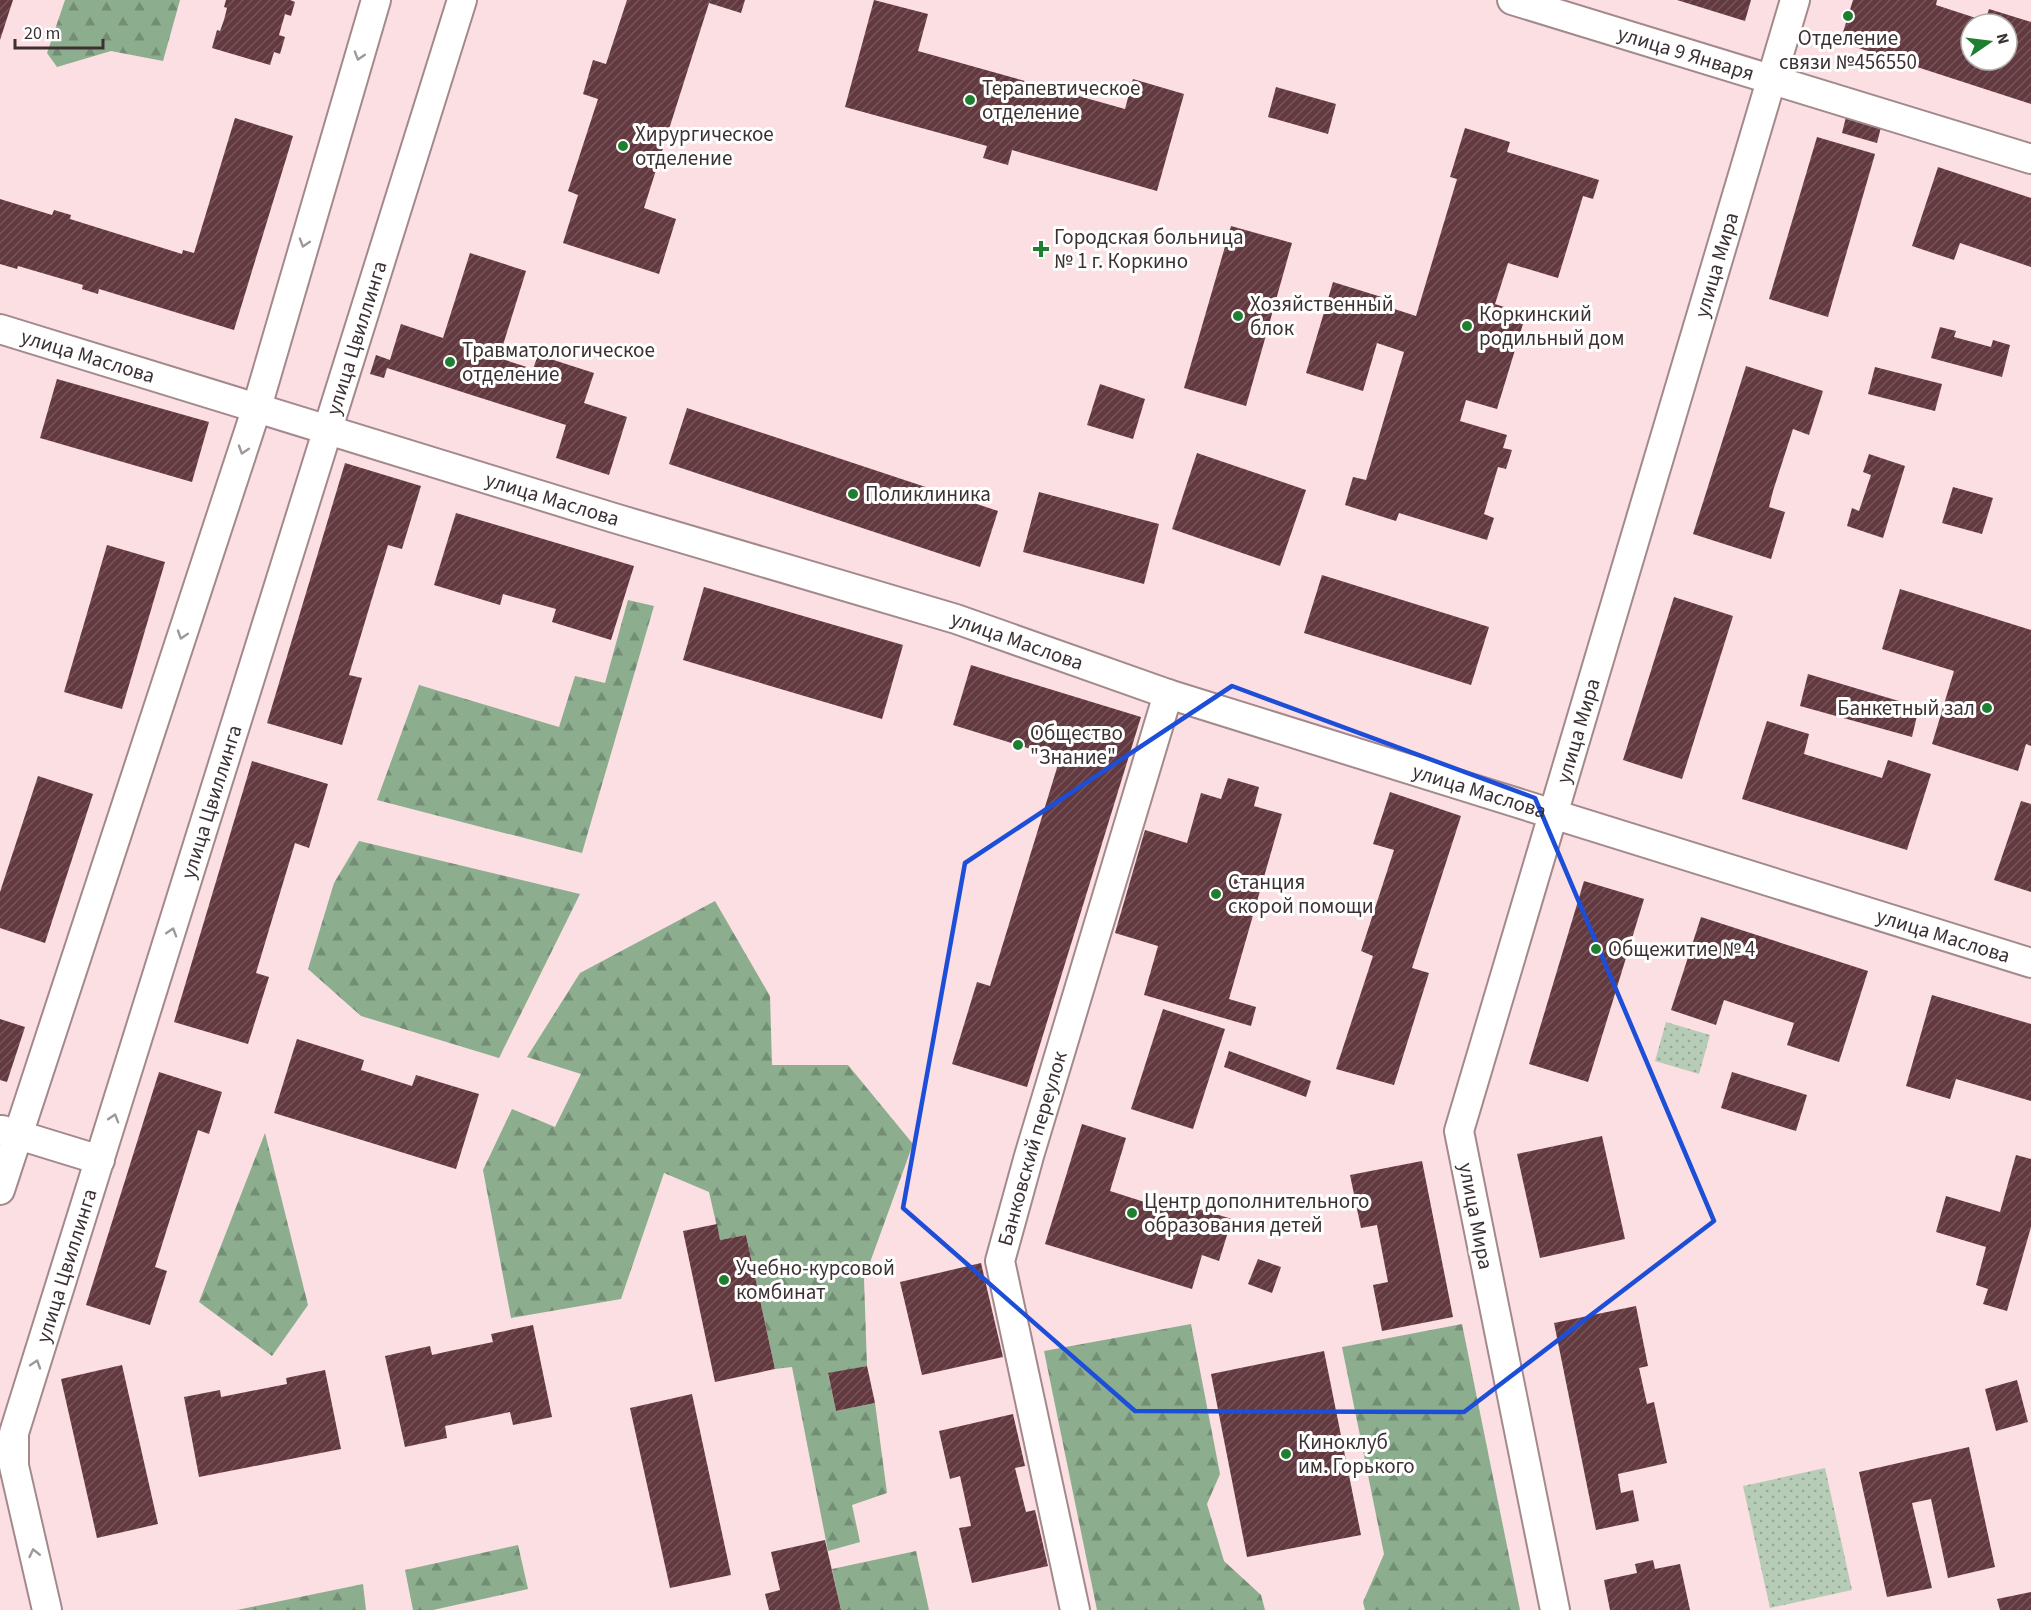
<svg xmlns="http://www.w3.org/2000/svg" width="2031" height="1610" viewBox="0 0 2031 1610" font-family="'Source Sans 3',sans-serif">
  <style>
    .forest { fill: url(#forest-firs) }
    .park { fill: url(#park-dots) }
    .building { fill: url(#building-hatch); fill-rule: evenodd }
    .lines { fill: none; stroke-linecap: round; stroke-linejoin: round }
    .minor-casing { stroke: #a3898b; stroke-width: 32 }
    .minor { stroke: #fff; stroke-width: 28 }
    .oneway { stroke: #9e9898 }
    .marked { fill: none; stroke: #1d4ed8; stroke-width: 4.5; stroke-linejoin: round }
    .poi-dot { fill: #1f7f31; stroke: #fff; stroke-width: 2 }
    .labels { text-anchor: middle; stroke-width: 6; stroke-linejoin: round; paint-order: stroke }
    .poi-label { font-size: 21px; fill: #3c3132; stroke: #fff; text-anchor: start }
    .street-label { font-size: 21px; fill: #3c3132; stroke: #fff }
  </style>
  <defs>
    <pattern id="forest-firs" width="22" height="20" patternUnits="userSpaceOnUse" patternTransform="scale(1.5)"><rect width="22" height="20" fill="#8cae8e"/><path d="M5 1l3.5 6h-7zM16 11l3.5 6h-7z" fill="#748e75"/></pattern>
    <pattern id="park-dots" width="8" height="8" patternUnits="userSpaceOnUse" patternTransform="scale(1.5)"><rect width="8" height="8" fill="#b7ccb7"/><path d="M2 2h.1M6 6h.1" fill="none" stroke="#96a695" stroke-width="1.8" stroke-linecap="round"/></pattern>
    <pattern id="building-hatch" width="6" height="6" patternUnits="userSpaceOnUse" patternTransform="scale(1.5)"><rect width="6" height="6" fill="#62393f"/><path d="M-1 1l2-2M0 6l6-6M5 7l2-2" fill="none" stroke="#765459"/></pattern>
  </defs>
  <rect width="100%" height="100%" fill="#fbdfe2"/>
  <g class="forest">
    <path d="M65 0H180L163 61 111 51 57 67 47 53Z"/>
    <path d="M628 600 654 606 582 853 377 800 419 685 559 727 575 676 605 683Z"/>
    <path d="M359 841 580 894 499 1058 361 1016 308 969 334 883Z"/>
    <path d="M715 901 770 996 772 1065H848L913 1144 864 1279 867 1366 828 1374 836 1411 875 1403 887 1493 852 1505 860 1542 828 1551 792 1367 775 1369 746 1235 720 1240 709 1192 664 1173 621 1299 511 1318 483 1170 512 1109 555 1127 581 1074 527 1057 580 973Z"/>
    <path d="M265 1133 308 1305 272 1356 199 1302Z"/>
    <path d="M1191 1324 1220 1474 1207 1504 1224 1561 1261 1595 1265 1610H1097L1044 1351Z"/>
    <path d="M1462 1324 1520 1610H1365L1363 1602 1384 1554 1342 1347Z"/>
    <path d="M518 1545 528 1589 433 1610H413L405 1570Z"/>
    <path d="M916 1551 929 1610H841L832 1569Z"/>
    <path d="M363 1584 366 1610H237Z"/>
  </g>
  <g class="park">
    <path d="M1666 1022 1710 1035 1699 1074 1655 1061Z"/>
    <path d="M1825 1468 1852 1590 1770 1608 1743 1486Z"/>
  </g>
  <g class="building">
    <path d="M0 0H13L0 40Z"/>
    <path d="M226 0H290L295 2 291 16 285 14 279 35 285 37 280 54 274 52 270 65 212 48 217 30 220 31 224 20 227 8 224 7Z"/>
    <path d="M627 0H745L741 13 709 3 644 208 676 219 659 274 563 243 578 195 568 191 598 99 583 94 593 60 606 64Z"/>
    <path d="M874 0 928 14 918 51 1125 109 1133 79 1184 94 1157 191 1012 150 1008 165 983 158 987 146 845 107Z"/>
    <path d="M1677 0H1751L1745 21Z"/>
    <path d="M1853 0H1937L1936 5 1985 21 1989 9 2031 22V104L1840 42ZM1971 24H2007V60H1971Z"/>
    <path d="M1276 87 1336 104 1328 134 1268 117Z"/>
    <path d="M1846 117 1881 127 1877 143 1842 133Z"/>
    <path d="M235 118 293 136 234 330 99 289 98 294 82 289 83 285 18 266 17 269 0 264V199L52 215 54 210 71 215 70 219 182 254 183 250 194 253Z"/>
    <path d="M1465 128 1510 142 1507 152 1599 180 1593 199 1583 196 1558 278 1508 263 1495 304 1526 314 1497 409 1466 400 1460 421 1507 435 1503 448 1512 450 1506 469 1498 467 1484 514 1494 518 1487 540 1399 513 1396 521 1345 505 1353 477 1366 480 1404 352 1377 343 1363 391 1306 373 1333 282 1388 299 1385 306 1416 316 1457 179 1450 177Z"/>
    <path d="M1817 137 1875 154 1828 317 1769 299Z"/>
    <path d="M1938 167 2031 198V267L1960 243 1954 260 1912 246Z"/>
    <path d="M1231 226 1292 243 1246 406 1184 388Z"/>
    <path d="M470 253 526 271 499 358 533 369 538 355 594 373 584 403 627 417 609 475 556 458 566 425 387 368 384 378 370 374 376 355 390 360 401 324 443 338Z"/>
    <path d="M1940 327 1956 331 1954 337 1991 347 1993 340 2010 345 2002 377 1931 358Z"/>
    <path d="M1746 366 1823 391 1809 435 1793 429 1773 491 1769 507 1785 512 1771 559 1693 534Z"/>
    <path d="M1875 367 1942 384 1935 411 1868 394Z"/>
    <path d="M57 379 209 422 192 482 40 438Z"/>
    <path d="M1100 384 1145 399 1133 439 1087 425Z"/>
    <path d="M687 408 998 511 980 567 669 464Z"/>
    <path d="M1197 453 1306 490 1280 566 1172 529Z"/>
    <path d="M1869 454 1905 466 1883 538 1847 526 1852 508 1859 511 1871 475 1863 472Z"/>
    <path d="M345 463 421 486 402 549 388 545 349 675 362 678 342 745 267 723Z"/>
    <path d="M1953 487 1993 498 1982 534 1942 523Z"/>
    <path d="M1039 492 1159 524 1144 584 1023 552Z"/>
    <path d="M456 513 634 566 611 640 552 622 556 609 503 594 500 605 434 585Z"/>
    <path d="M107 545 165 562 122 709 64 692Z"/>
    <path d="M1322 575 1489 627 1471 685 1304 633Z"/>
    <path d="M704 587 903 645 882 719 683 660Z"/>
    <path d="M1900 589 2031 630V746L2026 744 2018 771 1932 744 1954 671 1882 649Z"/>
    <path d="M1674 597 1733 616 1682 779 1623 760Z"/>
    <path d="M971 665 1141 717 1027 1087 952 1064 977 982 990 986 1060 758 953 725Z"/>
    <path d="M1808 674 1919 707 1912 737 1800 706Z"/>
    <path d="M1767 721 1809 734 1804 754 1882 778 1888 760 1931 774 1907 850 1742 799Z"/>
    <path d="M252 761 328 784 309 848 295 843 256 973 269 977 248 1044 174 1022Z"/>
    <path d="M38 776 93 794 45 943 0 928V892Z"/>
    <path d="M1228 778 1259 787 1254 806 1282 814 1229 999 1256 1007 1251 1026 1144 995 1158 946 1115 933 1145 830 1187 843 1201 793 1221 799Z"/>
    <path d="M1390 792 1461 816 1412 968 1429 973 1394 1085 1336 1069 1373 956 1361 951 1394 850 1373 844Z"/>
    <path d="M2021 801 2031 804V892L1994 880Z"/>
    <path d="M1584 881 1644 899 1588 1082 1529 1064Z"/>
    <path d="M1701 917 1868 971 1839 1062 1787 1045 1794 1023 1736 1004 1724 1000 1716 1025 1671 1010Z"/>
    <path d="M1932 995 2031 1024V1101L1956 1079 1950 1099 1906 1086Z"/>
    <path d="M1163 1009 1225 1029 1193 1129 1131 1109Z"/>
    <path d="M0 1019 25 1027 7 1082 0 1080Z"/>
    <path d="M297 1039 364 1060 361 1070 412 1086 416 1075 479 1094 456 1169 274 1113Z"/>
    <path d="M1229 1051 1311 1081 1306 1097 1224 1067Z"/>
    <path d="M159 1072 222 1092 209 1134 198 1130 155 1267 167 1271 150 1325 86 1305Z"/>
    <path d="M1732 1072 1807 1095 1796 1131 1721 1108Z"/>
    <path d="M1082 1124 1126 1138 1110 1191 1157 1206 1159 1197 1232 1219 1219 1261 1202 1255 1192 1289 1045 1244Z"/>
    <path d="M1602 1136 1625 1239 1540 1258 1517 1154Z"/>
    <path d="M2016 1155 2031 1159V1227L2007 1311 1983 1304 1988 1289 1976 1285 1986 1247 1936 1232 1946 1196 2000 1212Z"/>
    <path d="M1422 1161 1453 1317 1382 1331 1373 1285 1388 1282 1377 1225 1361 1228 1350 1175Z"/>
    <path d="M717 1224 720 1240 746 1235 775 1369 715 1382 683 1231Z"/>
    <path d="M1258 1259 1281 1267 1272 1293 1248 1284Z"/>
    <path d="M981 1263 1003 1357 922 1375 900 1282Z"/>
    <path d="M1636 1306 1648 1366 1639 1368 1647 1404 1654 1402 1667 1463 1618 1474 1621 1493 1633 1490 1639 1521 1596 1530 1554 1323Z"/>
    <path d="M533 1325 552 1417 513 1425 510 1412 445 1426 447 1438 405 1447 385 1356 430 1346 432 1355 445 1352 493 1342 491 1334Z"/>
    <path d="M1324 1351 1361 1535 1247 1557 1211 1374Z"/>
    <path d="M122 1365 158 1524 97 1538 61 1379Z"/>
    <path d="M867 1366 875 1403 836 1411 828 1373Z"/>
    <path d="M325 1370 341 1449 199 1477 184 1397 220 1390 221 1397 287 1384 286 1378Z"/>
    <path d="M2017 1380 2028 1422 1996 1431 1985 1389Z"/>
    <path d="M692 1394 731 1575 670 1588 630 1408Z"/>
    <path d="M1013 1414 1025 1466 1015 1468 1026 1512 1035 1510 1048 1566 972 1583 959 1528 971 1526 960 1476 950 1479 939 1431Z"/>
    <path d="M1969 1447 1995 1567 1948 1578 1931 1499 1912 1503 1932 1588 1887 1597 1859 1472Z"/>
    <path d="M825 1540 841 1610H769L765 1594 780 1590 771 1552Z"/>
    <path d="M1653 1560 1655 1569 1680 1564 1690 1610H1610L1604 1580 1637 1573 1635 1564Z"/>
    <path d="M2031 1592V1610H2000L1997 1599Z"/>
  </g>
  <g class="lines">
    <g class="minor-casing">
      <g id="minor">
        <path id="s1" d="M1512 0 2031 159"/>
        <path id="s2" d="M0 329 614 518 956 619 1168 694 2031 963"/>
        <path d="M2 1130 100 1160"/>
        <path d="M0 1190 257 407 376 0"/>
        <path id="s3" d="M47 1610 14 1466V1433L462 0"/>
        <path id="s4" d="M1075 1610 1000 1261 1029 1156 1168 694"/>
        <path id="s5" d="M1555 1610 1459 1131 1795 0"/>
      </g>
    </g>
    <use href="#minor" class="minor"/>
  </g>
  <defs><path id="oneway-chevron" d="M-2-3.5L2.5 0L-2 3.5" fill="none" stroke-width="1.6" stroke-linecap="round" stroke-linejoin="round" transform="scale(1.5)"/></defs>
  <g class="oneway">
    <use href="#oneway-chevron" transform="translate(359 56) rotate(107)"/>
    <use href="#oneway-chevron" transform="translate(304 243) rotate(107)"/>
    <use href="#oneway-chevron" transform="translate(243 450) rotate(108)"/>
    <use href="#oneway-chevron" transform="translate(182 635) rotate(108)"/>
    <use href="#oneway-chevron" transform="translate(172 932) rotate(-73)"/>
    <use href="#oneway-chevron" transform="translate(114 1118) rotate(-73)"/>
    <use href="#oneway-chevron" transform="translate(36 1364) rotate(-72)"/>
    <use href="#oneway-chevron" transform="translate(34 1553) rotate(-103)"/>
  </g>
  <path class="marked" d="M1232 686 1535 798 1714 1221 1464 1412 1135 1411 903 1208 965 863Z"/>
  <g class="poi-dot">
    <circle cx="1848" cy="16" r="6"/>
    <circle cx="970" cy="100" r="6"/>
    <circle cx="623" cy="146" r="6"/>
    <path d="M1038 240h6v6h6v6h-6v6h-6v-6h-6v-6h6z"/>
    <circle cx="1238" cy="316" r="6"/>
    <circle cx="1467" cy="326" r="6"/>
    <circle cx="450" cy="362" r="6"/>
    <circle cx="853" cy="494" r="6"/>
    <circle cx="1987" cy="708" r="6"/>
    <circle cx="1018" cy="745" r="6"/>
    <circle cx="1216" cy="894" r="6"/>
    <circle cx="1596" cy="949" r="6"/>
    <circle cx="1132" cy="1213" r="6"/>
    <circle cx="724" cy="1280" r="6"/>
    <circle cx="1286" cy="1454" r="6"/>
  </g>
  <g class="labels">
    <g class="poi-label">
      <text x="1848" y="45" text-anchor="middle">Отделение<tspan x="1848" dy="24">связи №456550</tspan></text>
      <text x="982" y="95">Терапевтическое<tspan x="982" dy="24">отделение</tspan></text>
      <text x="635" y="141">Хирургическое<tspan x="635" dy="24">отделение</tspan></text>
      <text x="1054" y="244">Городская больница<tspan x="1054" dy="24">№ 1 г. Коркино</tspan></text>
      <text x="1250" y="311">Хозяйственный<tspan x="1250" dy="24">блок</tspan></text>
      <text x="1479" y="321">Коркинский<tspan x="1479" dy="24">родильный дом</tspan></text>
      <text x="462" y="357">Травматологическое<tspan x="462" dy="24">отделение</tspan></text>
      <text x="865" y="501">Поликлиника</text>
      <text x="1975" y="715" text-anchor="end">Банкетный зал</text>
      <text x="1030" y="740">Общество<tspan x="1030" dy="24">"Знание"</tspan></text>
      <text x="1228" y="889">Станция<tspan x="1228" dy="24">скорой помощи</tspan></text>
      <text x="1608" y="956">Общежитие № 4</text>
      <text x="1144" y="1208">Центр дополнительного<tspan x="1144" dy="24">образования детей</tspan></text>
      <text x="736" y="1275">Учебно-курсовой<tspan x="736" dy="24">комбинат</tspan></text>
      <text x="1298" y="1449">Киноклуб<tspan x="1298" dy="24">им. Горького</tspan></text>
    </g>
    <g class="street-label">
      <text dy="7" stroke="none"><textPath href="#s1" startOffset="182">улица 9 Января</textPath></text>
      <text dy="7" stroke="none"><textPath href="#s5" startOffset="1392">улица Мира</textPath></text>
      <text dy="7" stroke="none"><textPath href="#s3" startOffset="1328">улица Цвиллинга</textPath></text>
      <text dy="7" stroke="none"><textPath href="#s2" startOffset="92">улица Маслова</textPath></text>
      <text dy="7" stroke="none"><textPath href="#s2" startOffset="578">улица Маслова</textPath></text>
      <text dy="7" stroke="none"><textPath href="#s2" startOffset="1064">улица Маслова</textPath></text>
      <text dy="7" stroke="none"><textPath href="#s5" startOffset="906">улица Мира</textPath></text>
      <text dy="7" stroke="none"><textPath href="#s2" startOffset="1550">улица Маслова</textPath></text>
      <text dy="7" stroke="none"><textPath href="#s3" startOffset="842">улица Цвиллинга</textPath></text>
      <text dy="7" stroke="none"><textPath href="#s2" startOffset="2036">улица Маслова</textPath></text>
      <text dy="7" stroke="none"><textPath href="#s4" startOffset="474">Банковский переулок</textPath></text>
      <text transform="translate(1476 1216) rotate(79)" y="7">улица Мира</text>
      <text dy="7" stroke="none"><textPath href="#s3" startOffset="356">улица Цвиллинга</textPath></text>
    </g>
  </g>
  <g transform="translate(1989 42) rotate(76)"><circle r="28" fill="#ffffff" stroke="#b1adad" stroke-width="1.5"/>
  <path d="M0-4.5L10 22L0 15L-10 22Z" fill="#1f7f31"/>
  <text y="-9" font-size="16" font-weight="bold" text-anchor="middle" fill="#3c3132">N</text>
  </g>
  <path d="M15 39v9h88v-9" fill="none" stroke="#3c3132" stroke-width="3"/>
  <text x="24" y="39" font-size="18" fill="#3c3132" stroke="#ffffff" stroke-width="4.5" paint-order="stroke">20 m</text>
</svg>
